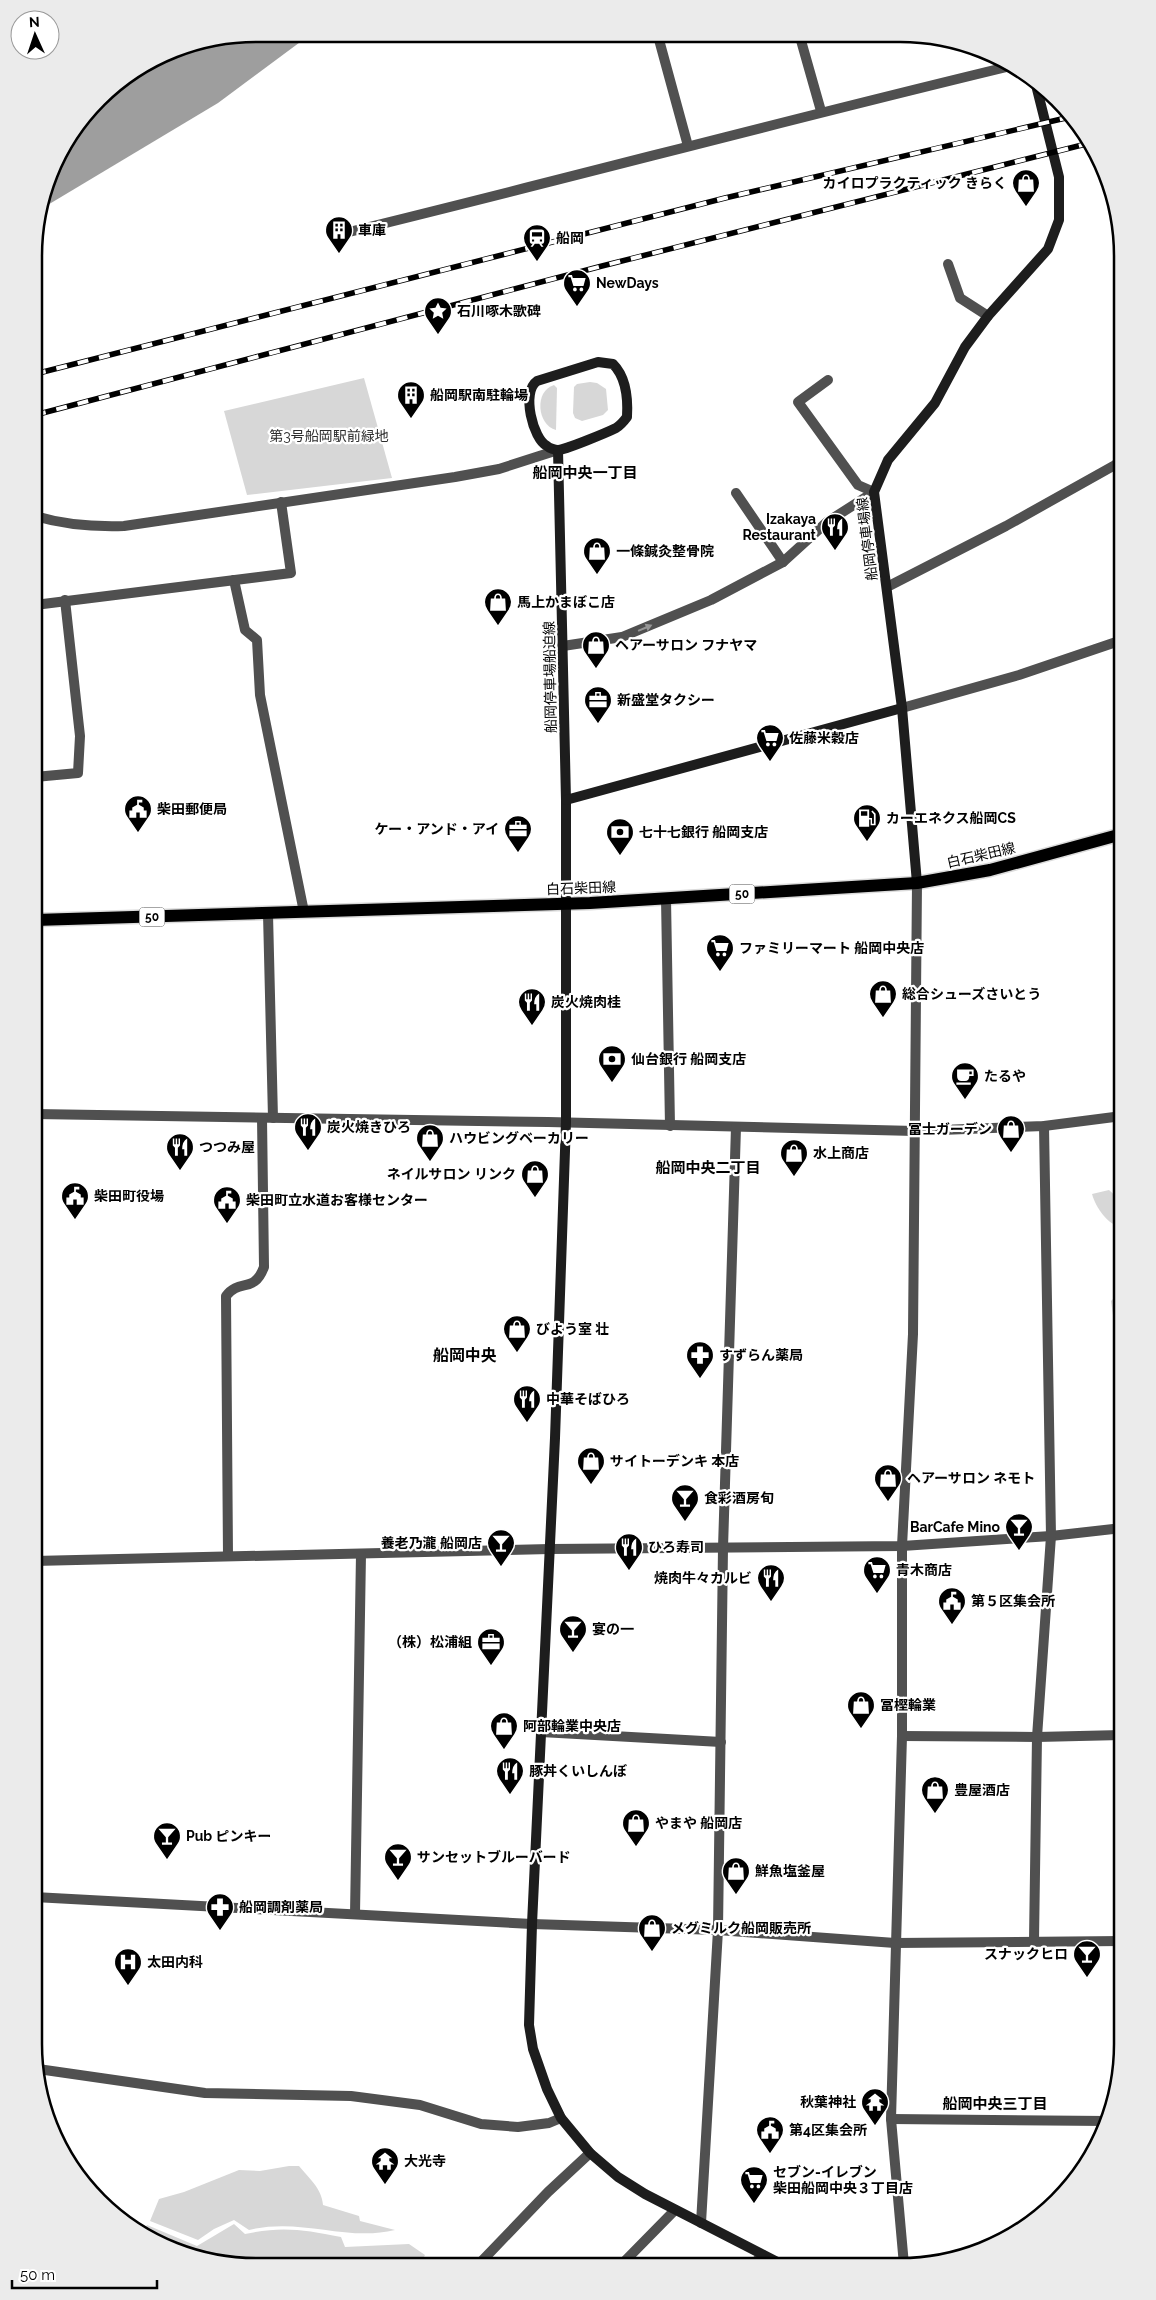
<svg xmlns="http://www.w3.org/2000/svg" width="1156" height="2300" viewBox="0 0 1156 2300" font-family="Raleway,'Noto Sans JP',sans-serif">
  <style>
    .green { fill: #d7d7d7 }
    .water { fill: #9e9e9e }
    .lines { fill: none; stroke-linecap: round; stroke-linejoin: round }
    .primary-casing { stroke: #dbdbdb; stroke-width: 15 }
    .street { stroke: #505050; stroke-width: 10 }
    .secondary { stroke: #1d1d1d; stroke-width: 10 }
    .primary { stroke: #000; stroke-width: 12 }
    .rail-casing { stroke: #000; stroke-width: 5.5 }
    .rail { stroke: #fff; stroke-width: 4; stroke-dasharray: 11; stroke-linecap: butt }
    .oneway { fill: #969696 }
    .labels { text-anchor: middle; stroke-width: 4.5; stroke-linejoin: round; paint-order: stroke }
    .shield { fill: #fff; stroke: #4c4c4c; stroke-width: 1 }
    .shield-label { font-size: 12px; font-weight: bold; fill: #000 }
    .poi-label { font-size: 14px; font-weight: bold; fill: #000; stroke: #fff; text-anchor: start }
    .park-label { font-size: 14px; fill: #2e2e2e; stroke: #fff }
    .street-label { font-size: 14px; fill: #000; stroke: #fff }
    .neighbourhood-label { font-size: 15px; font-weight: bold; fill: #000; stroke: #fff }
    .quarter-label { font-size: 16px; font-weight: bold; fill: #000; stroke: #fff }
    .rim { fill: none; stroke: #000; stroke-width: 2.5 }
  </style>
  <rect width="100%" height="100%" fill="#fff"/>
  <g class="green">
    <path d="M364 378 392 478 247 495 224 411Z"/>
    <path d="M590 382 597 383 606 389 608 410 603 415 582 421 575 418 573 413 574 387 577 384Z"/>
    <path d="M554 385 557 388 556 430C537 425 534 391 554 385Z"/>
    <path d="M1109 1190 1122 1202V1228C1107 1224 1096 1208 1092 1194Z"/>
    <path d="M1122 1296V1350L1117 1344 1111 1301 1114 1298Z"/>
    <path d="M289 2166H299C309 2178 322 2189 323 2205L359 2216 360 2221 395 2230C346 2242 301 2217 249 2230L234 2220 214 2229 198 2240 150 2221 159 2199 184 2192 239 2170 260 2171Z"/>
    <path d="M234 2224 245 2234C283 2226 304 2230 341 2237L345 2247 409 2244 425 2255 420 2265 227 2264 171 2249 143 2232 147 2225 197 2246Z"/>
  </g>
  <path class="water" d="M257 34H311L218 103 41 209 57 158 109 89 172 51Z"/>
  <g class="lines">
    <g class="primary-casing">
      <path id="primary" d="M35 920 590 903 917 883 990 870 1122 834"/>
    </g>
    <g class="street">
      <path d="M658 36 688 146"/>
      <path d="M800 37 821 111"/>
      <path d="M349 232C570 178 790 119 1011 66"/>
      <path d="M948 264 960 298 988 316"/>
      <path d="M828 380 798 402 858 485 874 492"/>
      <path d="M736 493 783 562"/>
      <path d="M35 516C65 525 93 527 124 526L455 477 499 469 558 450"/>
      <path d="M234 580 245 630 257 640 260 695 304 912"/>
      <path d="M887 587 1006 526 1115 465 1122 459"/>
      <path d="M35 605 291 573 281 502"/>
      <path d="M563 646 622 637 711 600 783 562 827 522 874 492"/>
      <path d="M902 708 1019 675 1122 640"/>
      <path d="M35 777 78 773 80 736 65 600"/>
      <path d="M666 899 670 1126"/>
      <path d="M268 914 273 1118"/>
      <path d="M35 1114 548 1122 915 1131 1044 1126 1122 1116"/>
      <path d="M228 1556 226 1296C240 1278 254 1294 264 1267L262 1118"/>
      <path d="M34 1561 550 1549 902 1546 1051 1536 1122 1528"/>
      <path d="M541 1732 721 1742"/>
      <path d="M902 1736 1037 1737 1122 1735"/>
      <path d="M34 1897 532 1924 718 1930 895 1943 1122 1941"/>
      <path d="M355 1914 361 1554"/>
      <path d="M1034 1941 1037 1737 1051 1536 1044 1126"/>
      <path d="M38 2069 205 2093 351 2096 420 2105 481 2124 518 2127 549 2123 561 2118"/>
      <path d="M891 2119 1107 2121"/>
      <path d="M701 2223 718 1930 723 1548 736 1127"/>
      <path d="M478 2265 548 2192 590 2153"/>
      <path d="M621 2265 675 2210"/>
      <path d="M904 2265 891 2119 902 1736V1546L913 1334 917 883"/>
      <path d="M751 2266 763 2255"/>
    </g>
    <g class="secondary">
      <path d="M598 362 613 364C626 377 628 400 627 417 624 421 621 425 616 428 608 432 565 450 558 450 555 450 549 448 547 446 533 439 521 392 537 381Z"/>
      <path d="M558 450 566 800V1122L555 1438 532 1924 529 2025 533 2049 547 2089 561 2118 590 2153 618 2177 645 2194 785 2266"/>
      <path d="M566 800 902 708"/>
      <path d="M917 883 902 708 874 492 888 460 935 403 965 347 988 316 1048 249 1059 220V177L1035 81"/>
    </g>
    <use href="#primary" class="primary"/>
    <g class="rail-casing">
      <g id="rail">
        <path d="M35 374 725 198 1070 117"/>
        <path d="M35 415 602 266 1090 143"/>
      </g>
    </g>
    <use href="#rail" class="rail"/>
  </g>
  <defs><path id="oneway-solid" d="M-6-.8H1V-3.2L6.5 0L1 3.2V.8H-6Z" transform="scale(1.25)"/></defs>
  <use class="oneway" href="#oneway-solid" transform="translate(645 628) rotate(-23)"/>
  <defs>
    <g id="shop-pin" transform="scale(1.4375)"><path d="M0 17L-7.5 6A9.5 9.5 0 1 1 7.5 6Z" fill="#000" stroke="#fff"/><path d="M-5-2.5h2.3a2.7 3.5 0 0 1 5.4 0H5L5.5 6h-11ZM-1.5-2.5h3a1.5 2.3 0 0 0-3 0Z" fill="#fff"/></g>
    <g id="building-pin" transform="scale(1.4375)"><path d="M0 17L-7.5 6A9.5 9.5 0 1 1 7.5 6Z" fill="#000" stroke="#fff"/><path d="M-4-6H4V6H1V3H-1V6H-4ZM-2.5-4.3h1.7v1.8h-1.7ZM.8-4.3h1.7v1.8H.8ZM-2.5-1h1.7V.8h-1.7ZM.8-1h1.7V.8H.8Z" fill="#fff"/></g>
    <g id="station-pin" transform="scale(1.4375)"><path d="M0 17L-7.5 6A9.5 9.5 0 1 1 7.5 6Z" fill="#000" stroke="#fff"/><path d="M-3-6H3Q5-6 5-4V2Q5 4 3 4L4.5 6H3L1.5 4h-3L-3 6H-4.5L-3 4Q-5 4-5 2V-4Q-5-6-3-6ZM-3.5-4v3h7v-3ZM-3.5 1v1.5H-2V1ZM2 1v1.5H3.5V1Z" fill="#fff"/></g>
    <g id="supermarket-pin" transform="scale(1.4375)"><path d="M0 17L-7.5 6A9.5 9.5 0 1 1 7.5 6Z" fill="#000" stroke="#fff"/><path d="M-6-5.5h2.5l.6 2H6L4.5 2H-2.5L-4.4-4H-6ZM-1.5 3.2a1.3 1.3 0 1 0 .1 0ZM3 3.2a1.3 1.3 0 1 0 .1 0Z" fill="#fff"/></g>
    <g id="sight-pin" transform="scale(1.4375)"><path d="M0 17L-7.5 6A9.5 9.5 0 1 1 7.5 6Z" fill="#000" stroke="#fff"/><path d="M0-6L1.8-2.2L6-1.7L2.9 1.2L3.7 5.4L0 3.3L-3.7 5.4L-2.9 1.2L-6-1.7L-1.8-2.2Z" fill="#fff"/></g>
    <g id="restaurant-pin" transform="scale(1.4375)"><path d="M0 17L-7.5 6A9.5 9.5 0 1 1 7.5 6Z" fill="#000" stroke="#fff"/><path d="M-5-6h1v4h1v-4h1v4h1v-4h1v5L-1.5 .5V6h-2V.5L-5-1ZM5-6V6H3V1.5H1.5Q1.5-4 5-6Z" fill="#fff"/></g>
    <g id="office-pin" transform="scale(1.4375)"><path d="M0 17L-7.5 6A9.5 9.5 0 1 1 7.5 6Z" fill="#000" stroke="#fff"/><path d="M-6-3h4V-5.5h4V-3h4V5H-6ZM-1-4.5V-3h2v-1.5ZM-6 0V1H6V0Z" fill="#fff"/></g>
    <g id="civic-pin" transform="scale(1.4375)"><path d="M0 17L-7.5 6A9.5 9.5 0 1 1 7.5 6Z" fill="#000" stroke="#fff"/><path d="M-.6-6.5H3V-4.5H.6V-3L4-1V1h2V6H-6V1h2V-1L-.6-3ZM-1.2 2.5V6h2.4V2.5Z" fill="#fff"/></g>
    <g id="fuel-pin" transform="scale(1.4375)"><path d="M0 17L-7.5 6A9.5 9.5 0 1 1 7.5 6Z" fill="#000" stroke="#fff"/><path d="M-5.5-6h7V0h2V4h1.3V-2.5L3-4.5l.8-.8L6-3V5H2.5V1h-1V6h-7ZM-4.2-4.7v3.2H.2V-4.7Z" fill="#fff"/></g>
    <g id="bank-pin" transform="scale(1.4375)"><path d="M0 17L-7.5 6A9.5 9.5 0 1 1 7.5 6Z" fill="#000" stroke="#fff"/><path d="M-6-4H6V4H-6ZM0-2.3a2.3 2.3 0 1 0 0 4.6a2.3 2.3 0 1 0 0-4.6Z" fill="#fff"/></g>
    <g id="cafe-pin" transform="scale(1.4375)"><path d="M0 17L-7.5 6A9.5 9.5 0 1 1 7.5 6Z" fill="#000" stroke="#fff"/><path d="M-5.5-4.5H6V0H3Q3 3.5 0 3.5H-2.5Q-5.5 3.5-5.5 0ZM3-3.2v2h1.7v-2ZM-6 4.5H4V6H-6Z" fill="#fff"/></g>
    <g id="pharmacy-pin" transform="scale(1.4375)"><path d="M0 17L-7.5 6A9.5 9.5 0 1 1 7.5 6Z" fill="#000" stroke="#fff"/><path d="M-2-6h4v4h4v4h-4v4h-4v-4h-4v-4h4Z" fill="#fff"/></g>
    <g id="bar-pin" transform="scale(1.4375)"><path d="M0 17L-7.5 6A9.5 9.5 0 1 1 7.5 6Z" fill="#000" stroke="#fff"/><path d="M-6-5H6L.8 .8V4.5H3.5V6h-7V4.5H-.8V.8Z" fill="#fff"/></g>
    <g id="hospital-pin" transform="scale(1.4375)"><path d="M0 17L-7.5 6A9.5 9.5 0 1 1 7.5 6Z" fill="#000" stroke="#fff"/><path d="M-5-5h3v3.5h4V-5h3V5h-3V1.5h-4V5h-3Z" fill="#fff"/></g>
    <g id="temple-pin" transform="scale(1.4375)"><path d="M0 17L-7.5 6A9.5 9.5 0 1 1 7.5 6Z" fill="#000" stroke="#fff"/><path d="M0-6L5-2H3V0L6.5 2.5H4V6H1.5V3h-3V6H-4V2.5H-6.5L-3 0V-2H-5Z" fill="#fff"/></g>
  </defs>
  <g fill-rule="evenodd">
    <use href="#shop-pin" x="1026" y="183"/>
    <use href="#building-pin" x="339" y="230"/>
    <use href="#station-pin" x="537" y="238"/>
    <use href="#supermarket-pin" x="577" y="283"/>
    <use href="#sight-pin" x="438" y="311"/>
    <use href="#building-pin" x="411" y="395"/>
    <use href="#restaurant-pin" x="835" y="527"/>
    <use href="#shop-pin" x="597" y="551"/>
    <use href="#shop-pin" x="498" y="602"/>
    <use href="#shop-pin" x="596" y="645"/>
    <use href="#office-pin" x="598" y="700"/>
    <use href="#supermarket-pin" x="770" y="738"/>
    <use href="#civic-pin" x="138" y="809"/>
    <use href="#fuel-pin" x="867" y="818"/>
    <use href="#office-pin" x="518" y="829"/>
    <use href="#bank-pin" x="620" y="832"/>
    <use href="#supermarket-pin" x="720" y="948"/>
    <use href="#shop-pin" x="883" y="994"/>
    <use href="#restaurant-pin" x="532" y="1002"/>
    <use href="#bank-pin" x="612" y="1059"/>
    <use href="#cafe-pin" x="965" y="1076"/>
    <use href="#restaurant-pin" x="308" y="1127"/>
    <use href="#shop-pin" x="1011" y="1129"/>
    <use href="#shop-pin" x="430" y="1138"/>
    <use href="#restaurant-pin" x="180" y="1147"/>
    <use href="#shop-pin" x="794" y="1153"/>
    <use href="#shop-pin" x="535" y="1174"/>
    <use href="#civic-pin" x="75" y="1196"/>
    <use href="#civic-pin" x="227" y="1200"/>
    <use href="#shop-pin" x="517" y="1329"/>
    <use href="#pharmacy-pin" x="700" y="1355"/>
    <use href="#restaurant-pin" x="527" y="1399"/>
    <use href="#shop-pin" x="591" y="1461"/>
    <use href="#shop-pin" x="888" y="1478"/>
    <use href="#bar-pin" x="685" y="1498"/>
    <use href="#bar-pin" x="1019" y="1527"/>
    <use href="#bar-pin" x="501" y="1543"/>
    <use href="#restaurant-pin" x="629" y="1547"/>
    <use href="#supermarket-pin" x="877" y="1570"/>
    <use href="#restaurant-pin" x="771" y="1578"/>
    <use href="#civic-pin" x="952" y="1601"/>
    <use href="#bar-pin" x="573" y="1629"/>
    <use href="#office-pin" x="491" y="1642"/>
    <use href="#shop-pin" x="861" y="1705"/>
    <use href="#shop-pin" x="504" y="1726"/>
    <use href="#restaurant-pin" x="510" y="1771"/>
    <use href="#shop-pin" x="935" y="1790"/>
    <use href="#shop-pin" x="636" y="1823"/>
    <use href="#bar-pin" x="167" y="1836"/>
    <use href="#bar-pin" x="398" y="1857"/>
    <use href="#shop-pin" x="736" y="1871"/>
    <use href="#pharmacy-pin" x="220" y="1907"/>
    <use href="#shop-pin" x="652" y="1928"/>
    <use href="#bar-pin" x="1087" y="1954"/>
    <use href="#hospital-pin" x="128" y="1962"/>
    <use href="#temple-pin" x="875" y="2102"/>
    <use href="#civic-pin" x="770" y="2130"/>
    <use href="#temple-pin" x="385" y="2161"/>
    <use href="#supermarket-pin" x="754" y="2180"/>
  </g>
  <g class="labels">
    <g class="shield">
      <rect x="729.5" y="884.5" width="25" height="19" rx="4"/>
      <rect x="139.5" y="907.5" width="25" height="19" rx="4"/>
    </g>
    <g class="shield-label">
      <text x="742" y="898">50</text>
      <text x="152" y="921">50</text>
    </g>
    <g class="poi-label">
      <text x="1007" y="188" text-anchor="end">カイロプラクティック きらく</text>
      <text x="358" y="235">車庫</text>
      <text x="556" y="243">船岡</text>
      <text x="596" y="288">NewDays</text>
      <text x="457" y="316">石川啄木歌碑</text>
      <text x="430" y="400">船岡駅南駐輪場</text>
      <text x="816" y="524" text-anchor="end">Izakaya<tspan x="816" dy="16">Restaurant</tspan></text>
      <text x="616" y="556">一條鍼灸整骨院</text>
      <text x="517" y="607">馬上かまぼこ店</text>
      <text x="615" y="650">ヘアーサロン フナヤマ</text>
      <text x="617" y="705">新盛堂タクシー</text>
      <text x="789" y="743">佐藤米穀店</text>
      <text x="157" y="814">柴田郵便局</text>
      <text x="886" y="823">カーエネクス船岡CS</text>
      <text x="499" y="834" text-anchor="end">ケー・アンド・アイ</text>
      <text x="639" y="837">七十七銀行 船岡支店</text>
      <text x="739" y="953">ファミリーマート 船岡中央店</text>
      <text x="902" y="999">総合シューズさいとう</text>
      <text x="551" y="1007">炭火焼肉桂</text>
      <text x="631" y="1064">仙台銀行 船岡支店</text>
      <text x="984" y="1081">たるや</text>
      <text x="327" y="1132">炭火焼きひろ</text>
      <text x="992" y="1134" text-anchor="end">冨士ガーデン</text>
      <text x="449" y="1143">ハウビングベーカリー</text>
      <text x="199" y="1152">つつみ屋</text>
      <text x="813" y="1158">水上商店</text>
      <text x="516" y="1179" text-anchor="end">ネイルサロン リンク</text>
      <text x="94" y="1201">柴田町役場</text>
      <text x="246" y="1205">柴田町立水道お客様センター</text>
      <text x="536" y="1334">びよう室 壮</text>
      <text x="719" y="1360">すずらん薬局</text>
      <text x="546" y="1404">中華そばひろ</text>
      <text x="610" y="1466">サイトーデンキ 本店</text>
      <text x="907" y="1483">ヘアーサロン ネモト</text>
      <text x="704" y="1503">食彩酒房旬</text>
      <text x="1000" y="1532" text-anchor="end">BarCafe Mino</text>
      <text x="482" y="1548" text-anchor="end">養老乃瀧 船岡店</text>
      <text x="648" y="1552">ひろ寿司</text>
      <text x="896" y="1575">青木商店</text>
      <text x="752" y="1583" text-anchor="end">焼肉牛々カルビ</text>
      <text x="971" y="1606">第５区集会所</text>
      <text x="592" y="1634">宴の一</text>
      <text x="472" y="1647" text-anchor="end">（株）松浦組</text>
      <text x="880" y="1710">冨樫輪業</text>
      <text x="523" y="1731">阿部輪業中央店</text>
      <text x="529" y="1776">豚丼くいしんぼ</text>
      <text x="954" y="1795">豊屋酒店</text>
      <text x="655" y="1828">やまや 船岡店</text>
      <text x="186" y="1841">Pub ピンキー</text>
      <text x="417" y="1862">サンセットブルーバード</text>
      <text x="755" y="1876">鮮魚塩釜屋</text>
      <text x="239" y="1912">船岡調剤薬局</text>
      <text x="671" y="1933">メグミルク船岡販売所</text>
      <text x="1068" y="1959" text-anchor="end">スナックヒロ</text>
      <text x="147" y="1967">太田内科</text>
      <text x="856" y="2107" text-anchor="end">秋葉神社</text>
      <text x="789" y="2135">第4区集会所</text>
      <text x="404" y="2166">大光寺</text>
      <text x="773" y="2177">セブン‐イレブン<tspan x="773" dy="16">柴田船岡中央３丁目店</tspan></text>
    </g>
    <g class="park-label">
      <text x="329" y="441">第3号船岡駅前緑地</text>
    </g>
    <g class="street-label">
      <text transform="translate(867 539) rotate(-97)" y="5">船岡停車場線</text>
      <text transform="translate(550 677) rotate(-91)" y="5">船岡停車場船迫線</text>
      <text transform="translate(981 855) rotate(-13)" y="5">白石柴田線</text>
      <text transform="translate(581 888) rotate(-2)" y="5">白石柴田線</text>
    </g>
    <g class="neighbourhood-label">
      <text x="585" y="478">船岡中央一丁目</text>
      <text x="708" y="1173">船岡中央二丁目</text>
      <text x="995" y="2109">船岡中央三丁目</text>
    </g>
    <g class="quarter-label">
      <text x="465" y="1361">船岡中央</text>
    </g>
  </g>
  <path d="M0 0H1156V2300H0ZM256 42H900A214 214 0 0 1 1114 256V2044A214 214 0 0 1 900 2258H256A214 214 0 0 1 42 2044V256A214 214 0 0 1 256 42Z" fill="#ebebeb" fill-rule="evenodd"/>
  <path class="rim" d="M256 42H900A214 214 0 0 1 1114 256V2044A214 214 0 0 1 900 2258H256A214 214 0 0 1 42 2044V256A214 214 0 0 1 256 42Z"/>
  <g transform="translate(35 35) rotate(357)"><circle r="24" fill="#ffffff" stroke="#999999"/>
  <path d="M0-4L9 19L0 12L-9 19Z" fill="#000000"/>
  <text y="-8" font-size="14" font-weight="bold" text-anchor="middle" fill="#000000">N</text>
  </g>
  <path d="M12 2280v8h145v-8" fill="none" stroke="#000000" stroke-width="2.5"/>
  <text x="20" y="2280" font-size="15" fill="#000000" stroke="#ffffff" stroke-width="4" paint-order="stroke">50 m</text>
</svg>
